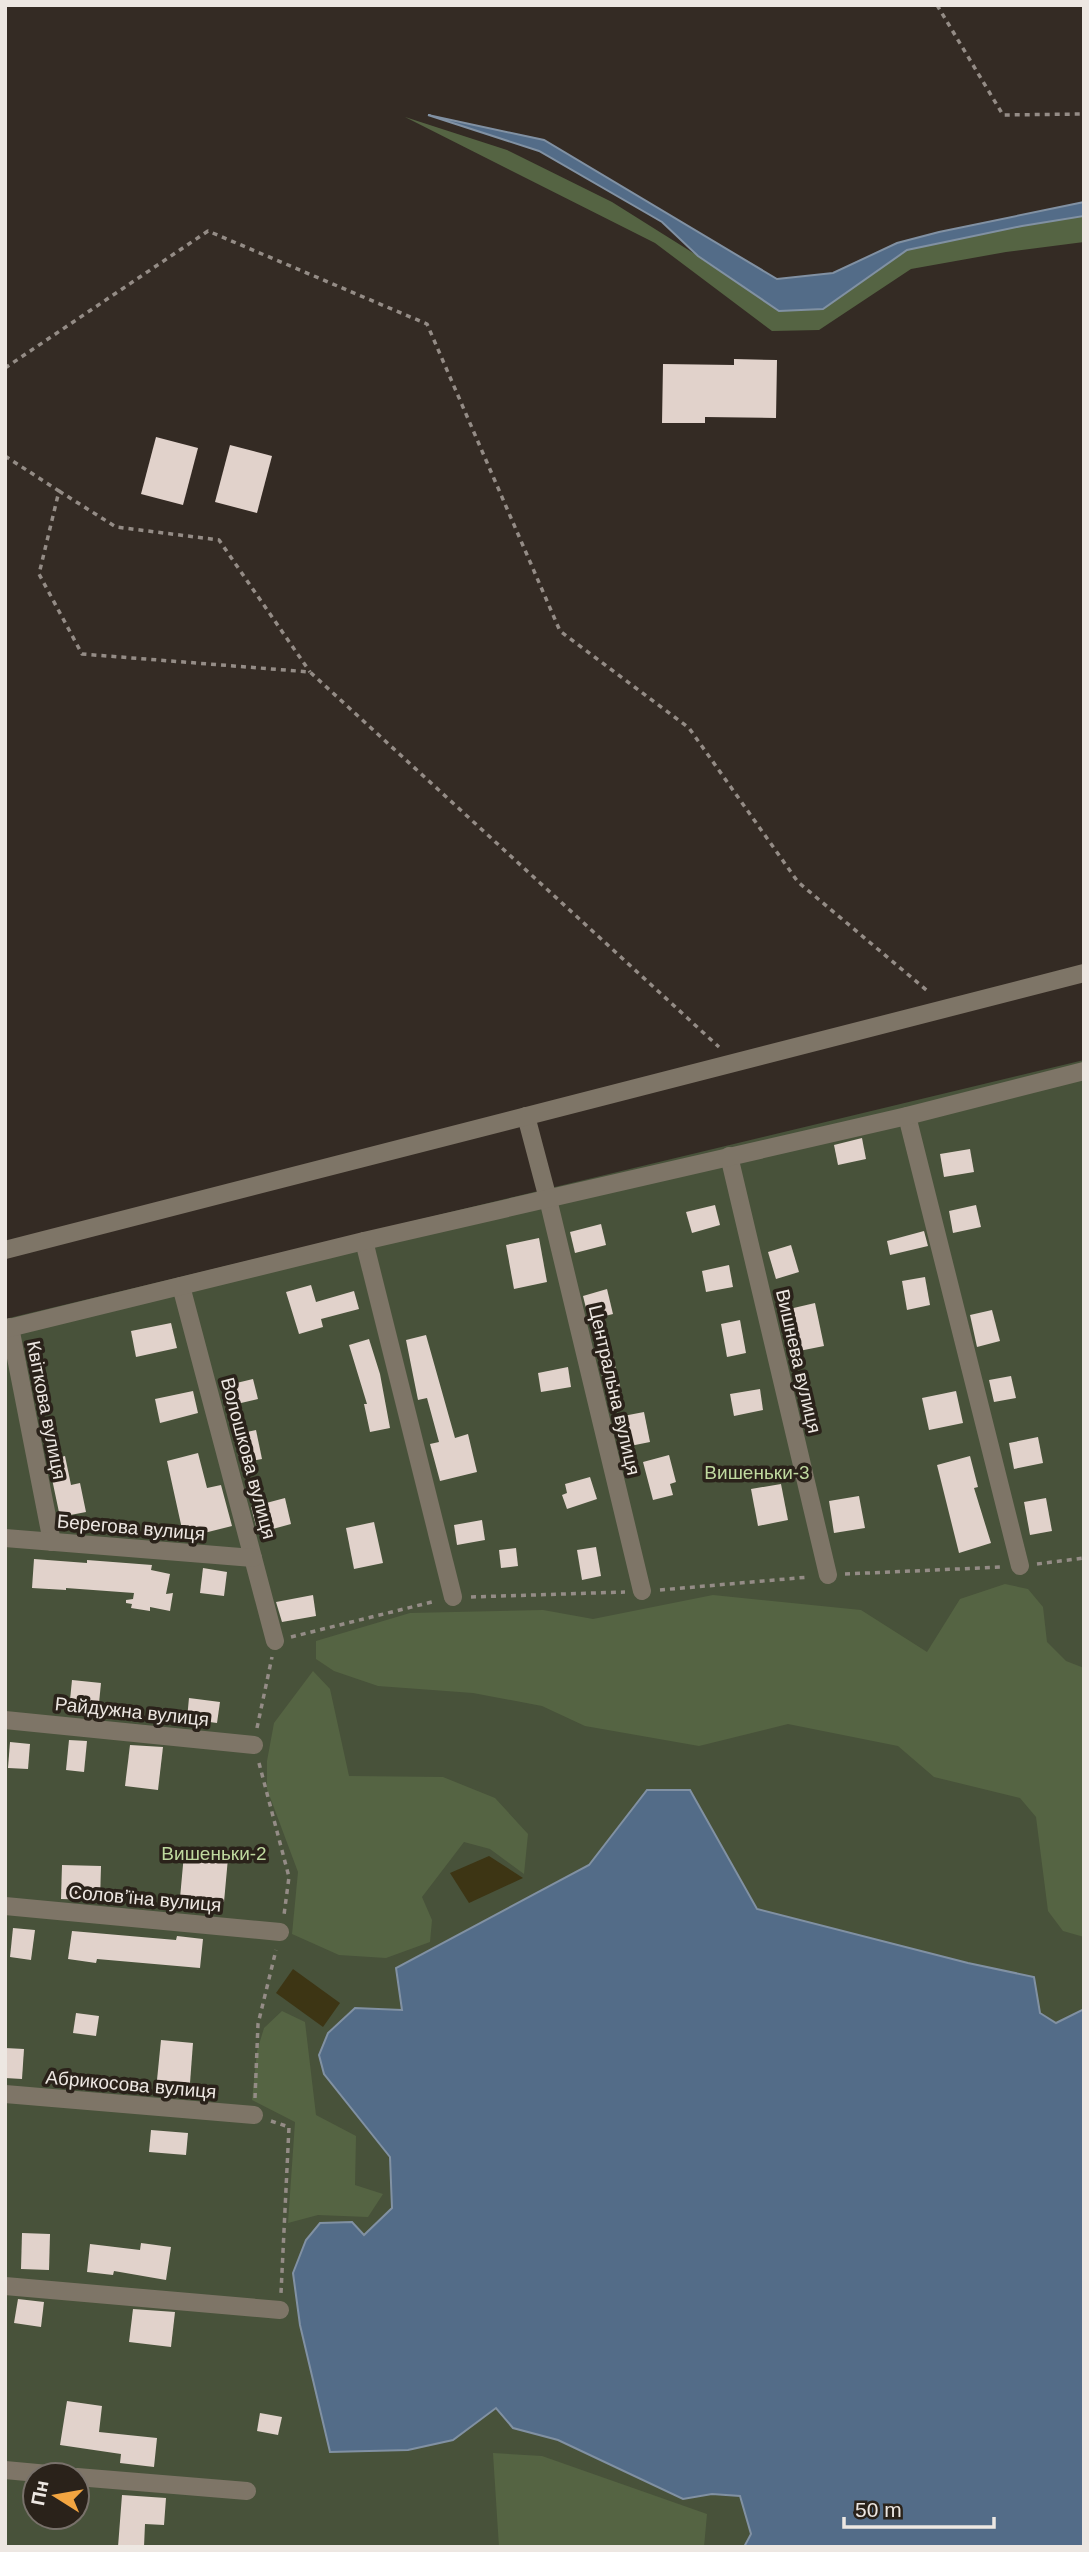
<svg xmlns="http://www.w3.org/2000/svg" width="1089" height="2552" viewBox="0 0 1089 2552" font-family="Helvetica,sans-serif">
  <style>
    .green { fill: #48523a; fill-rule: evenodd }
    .forest { fill: #556443 }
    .sand { fill: #3d3514 }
    .water { fill: #536c88; stroke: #8191a3; stroke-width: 2 }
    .building { fill: #e1d2cb }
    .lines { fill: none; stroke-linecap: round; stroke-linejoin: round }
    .path { stroke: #948c86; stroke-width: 3.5; stroke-dasharray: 5 5; stroke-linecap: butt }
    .minor { stroke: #7e7567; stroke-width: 18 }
    .labels { text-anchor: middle; stroke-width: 7; stroke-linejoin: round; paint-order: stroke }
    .street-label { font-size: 19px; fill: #ede7e2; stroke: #2a221a }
    .park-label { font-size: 19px; fill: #bfd99f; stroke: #2a221a }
  </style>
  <rect width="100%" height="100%" fill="#342b24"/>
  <path class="green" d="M1084 1060V2009L1057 2023 1040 2014 1034 1977 968 1963 757 1909 690 1790H647L589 1865 396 1968 402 2010H383L350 2107 390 2157 392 2208 364 2236 293 2273 300 2325 330 2451 477 2421 496 2408 513 2428 557 2440 683 2499 712 2494 740 2496 751 2534 744 2547H5V1319ZM35 2475H77V2517H35Z"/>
  <g class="forest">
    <path d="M405 117 507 150 612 202 698 256 779 311 823 309 907 250 1022 226 1084 216V242L1006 252 911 269 819 330 772 331 655 243Z"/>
    <path d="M1005 1584 1028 1589 1043 1607 1047 1642 1066 1661 1084 1668V1937L1063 1931 1048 1911 1036 1817 1020 1798 934 1777 898 1746 788 1724 699 1746 585 1726 542 1706 473 1693 378 1686 334 1671 316 1659V1641L410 1613 543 1610 593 1619 713 1595 861 1610 927 1652 960 1599Z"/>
    <path d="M313 1671 330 1689 349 1776 443 1777 495 1798 528 1834 524 1874 490 1849 464 1842 422 1897 432 1920 430 1942 386 1958 339 1955 292 1934 298 1872 267 1789V1761L274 1723Z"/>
    <path d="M282 2011 305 2022 316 2115 356 2136 355 2185 383 2194 368 2217 318 2215 288 2223 295 2122 252 2100 257 2051 264 2028Z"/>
    <path d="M493 2453 542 2456 707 2514 704 2547H499Z"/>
  </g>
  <g class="sand">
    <path d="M489 1856 523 1878 469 1903 450 1873Z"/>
    <path d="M293 1969 340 2003 323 2027 276 1993Z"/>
  </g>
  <g class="water">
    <path d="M428 115 544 140 777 279 833 273 897 243 939 232 1084 202V216L1022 226 907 250 823 309 779 311 698 256 662 222 539 151Z"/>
    <path d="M647 1790H690L757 1909 968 1963 1034 1977 1040 2013 1056 2023 1084 2009V2547H744L751 2534 740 2496 712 2494 683 2499 558 2440 513 2428 496 2408 453 2440 408 2450 330 2452 300 2325 293 2273 306 2240 320 2223 352 2222 364 2235 392 2208 390 2157 324 2074 319 2055 328 2033 355 2008 402 2010 396 1968 589 1865Z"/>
  </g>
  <g class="building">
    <path d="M734 359 777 360 776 418 705 417V423H662L663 364 734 365Z"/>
    <path d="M156 437 198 448 183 505 141 494Z"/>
    <path d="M230 445 272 456 257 513 215 502Z"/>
    <path d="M862 1138 866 1159 838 1165 834 1145Z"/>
    <path d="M970 1149 974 1172 944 1177 940 1154Z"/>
    <path d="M715 1205 720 1225 692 1233 686 1212Z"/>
    <path d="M976 1205 981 1227 953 1233 949 1211Z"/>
    <path d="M601 1224 606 1245 575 1253 570 1232Z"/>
    <path d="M924 1231 928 1246 890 1255 887 1241Z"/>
    <path d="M539 1238 547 1282 514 1289 506 1245Z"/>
    <path d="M791 1245 799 1272 776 1279 768 1252Z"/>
    <path d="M729 1265 733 1287 706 1292 702 1271Z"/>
    <path d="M925 1277 930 1305 907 1310 902 1281Z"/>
    <path d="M311 1285 316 1302 354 1291 359 1309 321 1319 323 1327 299 1334 286 1292Z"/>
    <path d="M607 1289 613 1314 589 1320 583 1296Z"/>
    <path d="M815 1303 824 1346 794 1352 785 1310Z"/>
    <path d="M992 1310 1000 1341 977 1347 970 1315Z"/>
    <path d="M740 1320 746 1353 727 1357 721 1324Z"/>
    <path d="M171 1323 177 1348 136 1357 131 1331Z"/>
    <path d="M426 1335 455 1438 468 1434 477 1472 440 1481 430 1444 439 1442 427 1398 418 1400 406 1340Z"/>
    <path d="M369 1339 380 1374 390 1428 370 1432 364 1404H367L349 1345Z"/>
    <path d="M613 1357 623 1399 609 1403 598 1361Z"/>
    <path d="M568 1367 571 1387 541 1392 538 1373Z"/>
    <path d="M1011 1376 1016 1398 994 1402 989 1380Z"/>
    <path d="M253 1379 258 1399 228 1406 224 1386Z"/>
    <path d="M760 1389 763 1410 734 1416 730 1394Z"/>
    <path d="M193 1391 198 1413 160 1423 155 1399Z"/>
    <path d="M956 1391 963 1423 929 1430 922 1398Z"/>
    <path d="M644 1412 650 1442 625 1447 618 1417Z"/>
    <path d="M256 1430 262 1459 240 1463 233 1435Z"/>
    <path d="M1038 1437 1043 1463 1014 1469 1009 1443Z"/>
    <path d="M198 1453 207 1488 221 1485 232 1526 184 1538 167 1461Z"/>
    <path d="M669 1455 676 1482 670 1484 673 1495 653 1500 643 1462Z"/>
    <path d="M65 1456 71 1485 80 1483 86 1512 60 1517 48 1460Z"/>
    <path d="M970 1456 978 1487 974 1488 991 1543 959 1553 937 1465Z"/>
    <path d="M590 1477 597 1499 567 1509 562 1495 567 1493 565 1484Z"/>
    <path d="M781 1484 788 1520 758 1526 751 1489Z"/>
    <path d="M859 1496 865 1528 834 1533 829 1501Z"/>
    <path d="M285 1498 291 1524 258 1533 251 1507Z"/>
    <path d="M1046 1498 1052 1531 1030 1535 1024 1502Z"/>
    <path d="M482 1520 485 1540 457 1545 454 1525Z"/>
    <path d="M374 1522 383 1563 354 1569 346 1528Z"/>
    <path d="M596 1547 601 1576 582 1580 577 1550Z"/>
    <path d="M516 1548 518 1566 501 1568 499 1550Z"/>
    <path d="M34 1559 87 1563V1560L152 1565 151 1570 170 1574 166 1594 173 1593 170 1611 150 1607V1611L131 1608 132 1604 126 1603V1600L133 1599 134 1593 66 1588V1590L32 1588Z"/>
    <path d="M203 1568 227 1572 224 1596 200 1593Z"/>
    <path d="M313 1595 316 1616 282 1622 276 1602Z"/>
    <path d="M72 1680 101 1683 98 1713 69 1710Z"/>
    <path d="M189 1698 220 1702 217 1723 187 1719Z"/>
    <path d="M69 1740 87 1741 84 1772 66 1770Z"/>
    <path d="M10 1742 30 1744 28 1769 8 1768Z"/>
    <path d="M130 1745 163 1747 158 1790 125 1786Z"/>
    <path d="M184 1854 228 1858 224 1902 180 1898Z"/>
    <path d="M62 1865 101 1866 100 1900 61 1899Z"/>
    <path d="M13 1928 35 1930 31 1960 10 1957Z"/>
    <path d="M72 1931 176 1940 177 1936 203 1939 200 1968 97 1959 96 1963 68 1959Z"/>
    <path d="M76 2013 99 2016 96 2036 73 2033Z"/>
    <path d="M161 2040 193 2043 190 2083 157 2080Z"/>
    <path d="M5 2048 24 2049 22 2079 5 2078Z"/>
    <path d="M151 2130 188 2133 186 2155 149 2152Z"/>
    <path d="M22 2233 50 2234 49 2270 21 2269Z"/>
    <path d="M141 2243 171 2247 166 2280 114 2271 113 2275 87 2272 90 2244 140 2250Z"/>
    <path d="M18 2299 44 2302 41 2327 14 2323Z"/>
    <path d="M133 2309 175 2312 171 2347 129 2342Z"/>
    <path d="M67 2401 102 2406 99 2432 157 2438 154 2467 120 2463 121 2454 60 2445Z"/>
    <path d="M260 2413 282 2417 278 2435 257 2431Z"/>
    <path d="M122 2495 166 2498 164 2525 145 2524 144 2547H118Z"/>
  </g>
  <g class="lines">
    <g class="path">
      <path d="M937 5 1003 115 1084 114"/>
      <path d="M5 368 208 231 427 324 560 631 689 728 798 882 930 993"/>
      <path d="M5 456 59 491 39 574 82 654 310 672 719 1047"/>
      <path d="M59 491 116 527 219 540 310 672"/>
      <path d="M1037 1564 1084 1558"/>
      <path d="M845 1574 1002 1567"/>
      <path d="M660 1590 809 1577"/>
      <path d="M471 1597 625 1592"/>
      <path d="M291 1637 436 1601"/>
      <path d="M257 1728 272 1657"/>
      <path d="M259 1763 289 1877 284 1915"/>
      <path d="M255 2098 258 2024 276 1950"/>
      <path d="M271 2121 289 2127 281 2293"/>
    </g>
    <g class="minor">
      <path d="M526 1116 548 1199 642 1591"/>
      <path d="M907 1116 1020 1566"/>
      <path d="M729 1156 828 1575"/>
      <path d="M364 1241 453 1597"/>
      <path d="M5 1250 1084 973"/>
      <path d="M181 1286 275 1641"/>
      <path d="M10 1327 52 1542"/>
      <path d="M5 1329 364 1241 907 1116 1084 1071"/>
      <path d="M5 1538 253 1558"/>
      <path d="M5 1720 254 1745"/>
      <path d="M5 1906 280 1932"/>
      <path d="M5 2094 254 2115"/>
      <path d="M5 2286 280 2310"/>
      <path d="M5 2470 59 2475"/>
      <path d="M77 2477 247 2491"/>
    </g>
  </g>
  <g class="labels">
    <g class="street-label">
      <text transform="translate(799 1361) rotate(77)" y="7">Вишнева вулиця</text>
      <text transform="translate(615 1390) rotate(77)" y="7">Центральна вулиця</text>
      <text transform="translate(47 1410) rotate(79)" y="7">Квіткова вулиця</text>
      <text transform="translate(249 1458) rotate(75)" y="7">Волошкова вулиця</text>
      <text transform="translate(131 1527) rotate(5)" y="7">Берегова вулиця</text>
      <text transform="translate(132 1711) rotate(6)" y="7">Райдужна вулиця</text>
      <text transform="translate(145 1898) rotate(5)" y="7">Соловʼїна вулиця</text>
      <text transform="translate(131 2084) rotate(5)" y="7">Абрикосова вулиця</text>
    </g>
    <g class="park-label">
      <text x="757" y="1479">Вишеньки-3</text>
      <text x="214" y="1860">Вишеньки-2</text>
    </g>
  </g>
  <rect width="1089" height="2552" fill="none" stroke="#ede7e2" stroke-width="14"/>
  <g transform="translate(56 2496) rotate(281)"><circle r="33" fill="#2a221a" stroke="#78716a" stroke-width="2"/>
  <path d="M0-5L12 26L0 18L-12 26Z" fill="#f2a541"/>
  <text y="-10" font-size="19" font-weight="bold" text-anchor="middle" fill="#ede7e2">Пн</text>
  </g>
  <path d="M844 2517v10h150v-10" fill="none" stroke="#ede7e2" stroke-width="3.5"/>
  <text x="855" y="2517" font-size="21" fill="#ede7e2" stroke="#2a221a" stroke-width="5" paint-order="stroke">50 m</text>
</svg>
